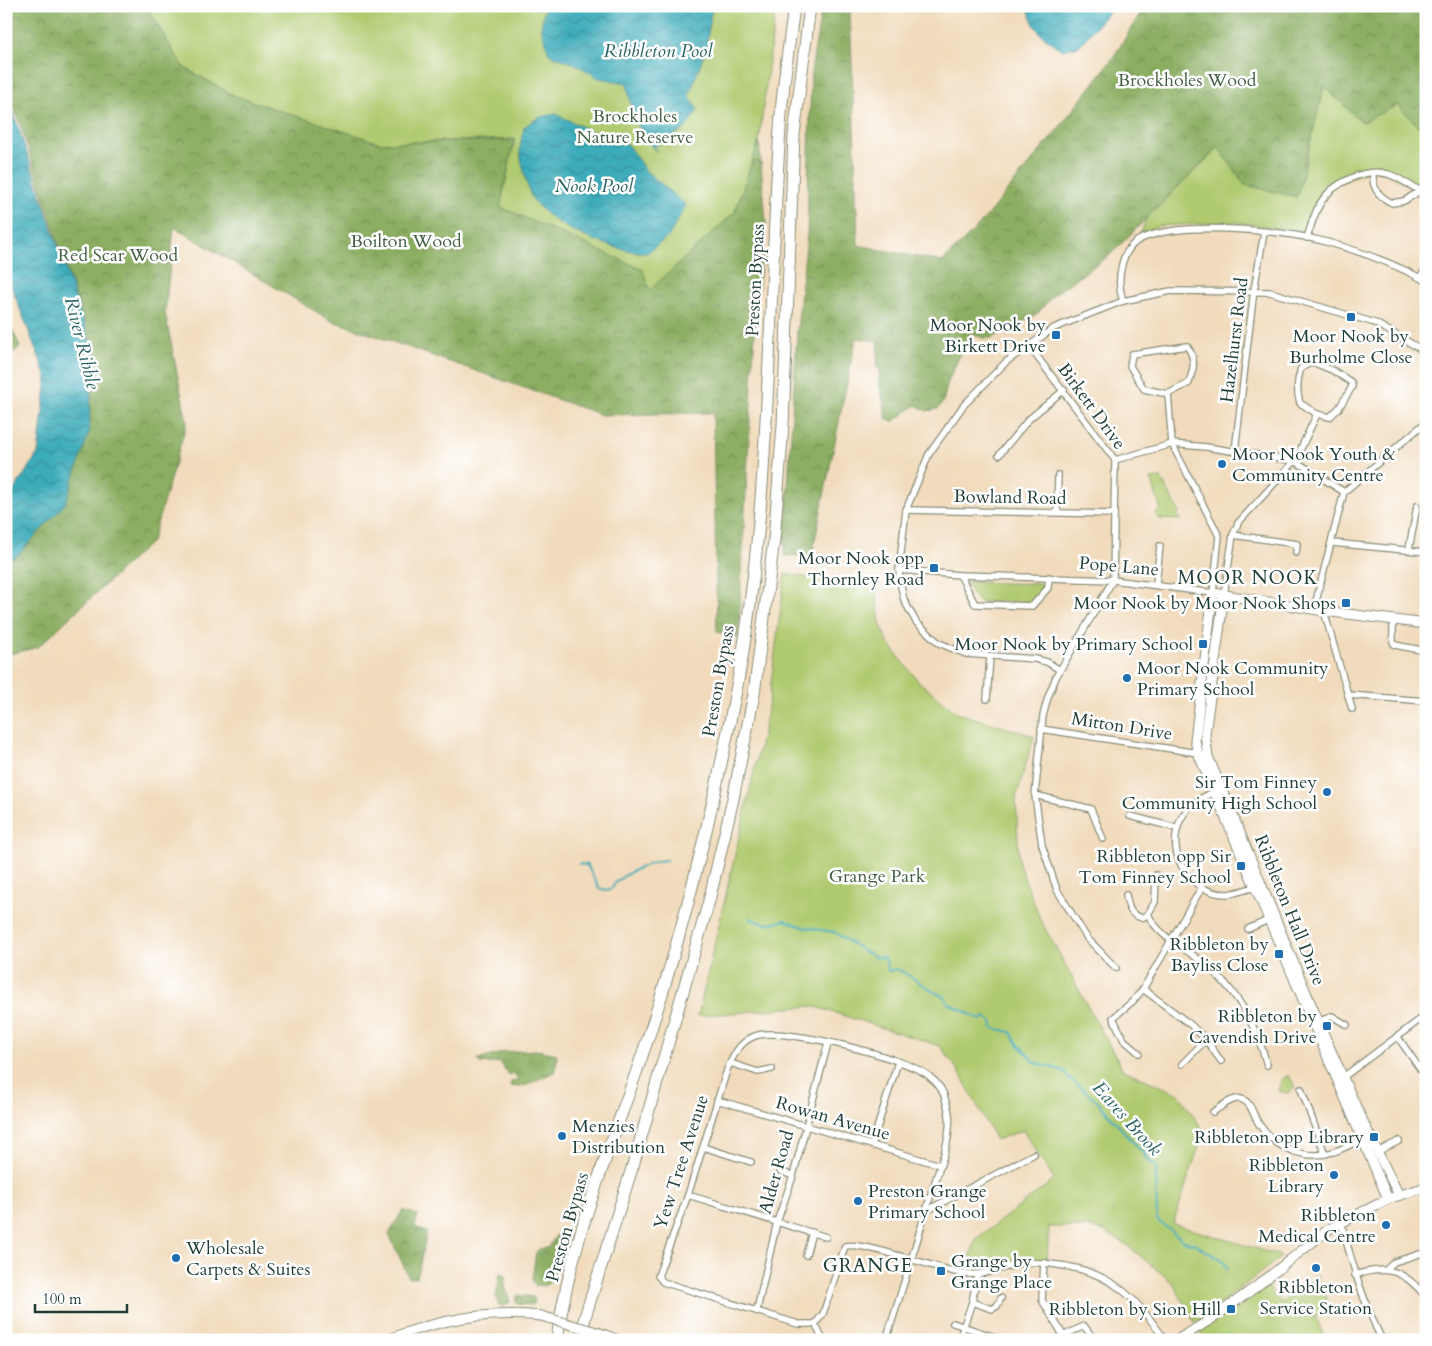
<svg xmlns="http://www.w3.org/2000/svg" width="1432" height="1346" viewBox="0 0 1432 1346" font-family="Cardo,serif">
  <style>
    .green { fill: #b0ca70; stroke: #688452 }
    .forest { fill: url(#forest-crowns); stroke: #56764b }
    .water { fill: url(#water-waves); stroke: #2e7477 }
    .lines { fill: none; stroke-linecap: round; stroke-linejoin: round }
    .stream { stroke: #3dacba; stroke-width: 2 }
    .street-casing { stroke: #888c78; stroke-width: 8 }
    .secondary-casing { stroke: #888c78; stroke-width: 11 }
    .highway-casing { stroke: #888c78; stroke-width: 13 }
    .street { stroke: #fff; stroke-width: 5.5 }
    .secondary { stroke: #fff; stroke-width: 9 }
    .highway { stroke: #fff; stroke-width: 11 }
    .secondary-bridge-casing { stroke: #888c78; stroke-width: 11; stroke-linecap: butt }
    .secondary-bridge { stroke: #fff; stroke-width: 9 }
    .poi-dot { fill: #1f6fb2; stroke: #fff; stroke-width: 2 }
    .labels { text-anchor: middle; stroke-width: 5; stroke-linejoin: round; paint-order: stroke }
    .park-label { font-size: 18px; fill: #436043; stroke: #fff }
    .street-label { font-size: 18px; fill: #1f3d34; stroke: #fff }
    .poi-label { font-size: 18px; fill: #1f3d34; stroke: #fff; text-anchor: end }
    .water-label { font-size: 19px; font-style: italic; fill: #2a6463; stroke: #fff }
    .neighbourhood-label { font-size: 19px; letter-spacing: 1px; fill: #1f3d34; stroke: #fff }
  </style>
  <defs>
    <pattern id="forest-crowns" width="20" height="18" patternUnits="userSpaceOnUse" patternTransform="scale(1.25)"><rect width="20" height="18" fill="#8cae62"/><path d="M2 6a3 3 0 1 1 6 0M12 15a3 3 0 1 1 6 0" fill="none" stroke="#728f52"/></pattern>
    <pattern id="water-waves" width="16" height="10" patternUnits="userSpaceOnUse" patternTransform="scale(1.25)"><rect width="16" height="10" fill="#3dacba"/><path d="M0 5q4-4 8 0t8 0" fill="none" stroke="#338d98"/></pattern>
  </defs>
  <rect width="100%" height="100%" fill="#fff"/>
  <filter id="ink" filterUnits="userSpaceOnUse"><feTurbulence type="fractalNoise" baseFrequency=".02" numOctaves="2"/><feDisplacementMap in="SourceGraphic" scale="10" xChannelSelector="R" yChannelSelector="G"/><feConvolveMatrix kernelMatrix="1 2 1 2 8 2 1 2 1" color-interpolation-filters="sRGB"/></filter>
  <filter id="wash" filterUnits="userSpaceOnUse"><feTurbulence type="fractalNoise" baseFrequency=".0096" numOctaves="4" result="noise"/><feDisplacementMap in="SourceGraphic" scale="20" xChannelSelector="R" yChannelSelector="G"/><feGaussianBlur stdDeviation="1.12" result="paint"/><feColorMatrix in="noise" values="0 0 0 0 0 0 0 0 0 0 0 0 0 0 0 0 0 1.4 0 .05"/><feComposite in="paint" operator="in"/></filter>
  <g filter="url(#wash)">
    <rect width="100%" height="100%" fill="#f1dbbc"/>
    <g class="green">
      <path d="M146 6H776L759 141 735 212 650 291 642 269 500 207 515 139 380 143 235 96 183 67Z"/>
      <path d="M1324 86 1362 122 1398 105 1426 134V199L1396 178 1374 169 1327 187 1302 232 1235 222 1159 226 1140 235 1146 219 1219 147 1245 185 1297 196Z"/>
      <path d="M1161 478 1180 513 1177 515 1181 520 1158 519 1156 513 1161 510 1151 479Z"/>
      <path d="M785 574 876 588 880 623 889 644 918 681 957 713 1034 736 1016 798 1019 864 1041 921 1123 1070 1179 1094 1204 1131 1173 1224 1282 1256 1195 1323 1172 1282 1127 1245 1104 1231 1086 1227H1049L1047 1260 1024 1261 992 1271 965 1273 976 1239 1054 1180 1023 1130 996 1140 958 1070 940 1046 813 1006 698 1016 767 715Z"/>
      <path d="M965 582 1045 584 1046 585 1035 602H978Z"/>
      <path d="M1289 1075 1295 1088 1288 1093 1278 1091 1281 1080Z"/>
      <path d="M1317 1275 1331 1313 1314 1315 1326 1340H1208L1199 1332 1267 1286 1282 1303Z"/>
    </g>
    <g class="forest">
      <path d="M6 6H146L183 67 235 96 380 143 514 140 500 207 642 269 650 290 735 212 759 141 766 222 756 311 738 638 717 632 713 413 602 415 330 320 174 227 165 313 187 422 152 541 38 647 6 655V560L17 556 93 351 17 114 6 93Z"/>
      <path d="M822 6H850L858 245 942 262 980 224 1055 133 1113 58 1145 6H1426V134L1398 105 1362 122 1324 86 1297 197 1245 185 1218 147 1110 255 1053 295 1037 314 992 338H983L970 333 948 382 943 402 938 409 927 411 916 405 894 421 887 420 879 381 880 371 877 368 878 341 856 338 812 555 784 556 797 331 807 235 811 72Z"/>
      <path d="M6 314 20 347 6 358Z"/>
      <path d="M536 1050 557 1054 556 1071 527 1085 510 1087 511 1082 518 1079 514 1073 509 1075 500 1062 481 1064 477 1060 505 1052Z"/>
      <path d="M403 1210 418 1215 415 1227 427 1232 417 1277 409 1278 389 1234Z"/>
      <path d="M563 1231 569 1236 558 1272 546 1286 535 1285 532 1280 536 1252 539 1249 548 1248 557 1234Z"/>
      <path d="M500 1272 505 1275V1286L510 1302 504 1307 498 1304 496 1296Z"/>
      <path d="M518 1295 533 1297 535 1301 532 1305 518 1304 515 1301Z"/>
    </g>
    <g class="water">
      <path d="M545 6H712L706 49 689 96 698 110 685 129 654 147 656 152 633 118 627 83 599 78 575 64 549 54 541 28Z"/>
      <path d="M1028 6H1114L1079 46 1063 50C1043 37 1032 30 1028 6Z"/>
      <path d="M6 98 14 114 93 351 89 433 65 504 17 556 6 560V498L12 493 38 453 47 378 6 273Z"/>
      <path d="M556 114 589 130 626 143 647 172 686 205 669 236 647 253C613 251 551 228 532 198 528 191 520 158 520 150 520 142 523 134 524 127L539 117Z"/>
    </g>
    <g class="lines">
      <g class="stream">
        <path d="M579 864 587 865 599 888 606 890 611 889C617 876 652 860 666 860"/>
        <path d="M749 918C763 925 771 925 785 920L803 927 834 932 866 953 871 954 876 958 882 957 886 961 888 971C891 971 893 969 895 969 902 968 933 994 945 997L948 1003 981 1020 985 1017 993 1023 992 1028 1011 1032 1018 1044 1036 1063 1064 1071 1069 1078 1096 1100 1143 1153H1146L1145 1157 1156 1166 1157 1220 1183 1240 1192 1244 1195 1243C1205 1254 1222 1255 1228 1269"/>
        <path d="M1229 1335 1232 1340"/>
      </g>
    </g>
  </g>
  <g filter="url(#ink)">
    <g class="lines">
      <g class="street-casing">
        <g id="street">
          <path d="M1373 173C1372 188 1378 196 1392 203L1404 201 1420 191"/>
          <path d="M1307 238C1311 226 1314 213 1321 202 1333 183 1366 167 1388 174 1402 178 1412 189 1426 192"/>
          <path d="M1420 277 1426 269"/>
          <path d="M1123 301C1116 281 1120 247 1143 238 1185 221 1287 230 1330 243 1362 252 1397 265 1426 281"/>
          <path d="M1029 346 1115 460 1113 580 1056 677 1048 697 1043 716 1035 795 1042 845 1057 890 1087 938 1116 968"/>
          <path d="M1187 346C1196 359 1194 368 1189 383L1168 394 1144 389 1130 366 1132 354Z"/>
          <path d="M1312 362 1332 370 1351 382 1352 387 1339 408 1330 417 1317 414 1300 403C1296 391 1297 380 1301 368Z"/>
          <path d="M1235 451 1254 290 1264 233"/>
          <path d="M999 455 1029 419 1064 390"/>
          <path d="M1115 460 1172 444 1206 447 1295 461 1344 492"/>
          <path d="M906 510 1114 514"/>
          <path d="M1057 512 1058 475"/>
          <path d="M1233 535 1297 544 1296 553"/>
          <path d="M1332 543 1426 552"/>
          <path d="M1409 549 1417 506"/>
          <path d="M899 570 960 575 1113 580 1213 593 1219 536 1172 444 1168 394"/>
          <path d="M960 575 975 604 1032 606 1048 588 1049 577"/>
          <path d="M1156 584 1160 546"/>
          <path d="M1224 595 1233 535 1238 523 1295 461 1317 414"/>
          <path d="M1314 609 1344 492 1426 422"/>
          <path d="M1324 611 1352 709"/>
          <path d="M1393 619V642L1395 645 1426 651"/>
          <path d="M1060 670 1047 662 1035 659 966 654 939 643 916 622 904 600 900 582 899 570 906 510 929 454 963 406 1006 362 1054 328 1123 301 1171 291 1270 292 1375 323 1426 352"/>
          <path d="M1348 695 1426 701"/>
          <path d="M987 699 990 657"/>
          <path d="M1041 729 1198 753"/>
          <path d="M1214 792C1203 797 1193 802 1186 811 1160 845 1186 895 1228 894 1237 893 1245 890 1254 887"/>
          <path d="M1035 795 1091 809 1103 839"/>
          <path d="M1130 816 1177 828"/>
          <path d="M1126 895C1128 906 1129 915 1142 918L1148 914C1159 938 1183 946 1202 962 1235 987 1256 1025 1267 1065"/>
          <path d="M1148 914 1155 902 1156 875"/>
          <path d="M1248 929 1268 920"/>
          <path d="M1143 989 1191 1025 1206 1040 1182 1064"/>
          <path d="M1318 1022 1332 1016 1347 1025"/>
          <path d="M1397 1036 1420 1069"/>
          <path d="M1206 1040 1221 1061"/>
          <path d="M1139 1053 1124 1040 1113 1018 1133 1001 1143 989 1202 887"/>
          <path d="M730 1063 758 1072 772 1069"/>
          <path d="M1342 1078 1426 1015"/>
          <path d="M1301 1089 1325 1154"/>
          <path d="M717 1100 940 1165"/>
          <path d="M1213 1112C1221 1107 1232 1097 1241 1099 1249 1101 1252 1110 1255 1117 1269 1145 1301 1162 1333 1152 1344 1149 1354 1142 1365 1138"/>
          <path d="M872 1144 898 1062"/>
          <path d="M703 1147 751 1162"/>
          <path d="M1377 1152 1399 1141"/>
          <path d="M780 1171 793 1176"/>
          <path d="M688 1195 826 1237"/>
          <path d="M926 1211 1034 1154"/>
          <path d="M1341 1222C1352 1263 1363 1302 1382 1340"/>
          <path d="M806 1255 812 1232"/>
          <path d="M1044 1262 1042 1300 1063 1335"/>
          <path d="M1387 1269 1394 1262 1426 1252"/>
          <path d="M1355 1275C1388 1265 1404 1270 1426 1297"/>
          <path d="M972 1302 992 1309 997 1306 1001 1298"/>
          <path d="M757 1310 777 1222 793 1176 828 1043"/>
          <path d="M953 1323 992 1336"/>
          <path d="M815 1324 823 1340"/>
          <path d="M886 1340C902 1290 917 1241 932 1191 938 1171 948 1149 949 1128 950 1120 949 1110 946 1102 944 1092 938 1083 930 1077 910 1058 781 1026 755 1036 739 1042 733 1056 727 1070L688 1195 658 1276 663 1282 798 1324H815L823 1314 845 1246C865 1242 935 1268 960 1273 984 1278 1000 1267 1023 1263 1037 1261 1051 1264 1065 1266 1114 1274 1138 1300 1165 1340"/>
          <path d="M959 1340 972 1302 977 1276"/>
          <path d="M1054 1340 1084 1326 1091 1335"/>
        </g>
      </g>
      <g class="secondary-casing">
        <g id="secondary">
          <path d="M1224 595 1205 734 1208 757C1271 903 1326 1053 1399 1195"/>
          <path d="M1388 1199 1198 753 1195 740 1213 593 1324 611 1426 624"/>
          <path d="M600 1333 618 1340"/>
          <path d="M387 1340C438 1319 486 1311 541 1316"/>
          <path d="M1177 1340 1213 1318 1257 1286 1329 1229 1388 1199 1426 1187"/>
        </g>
      </g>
      <g class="highway-casing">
        <g id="highway">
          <path d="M557 1340C571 1234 617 1133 650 1032 685 924 712 813 734 701 772 512 767 320 780 129 782 88 789 47 794 6"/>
          <path d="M580 1340 585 1317 634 1162 709 901 733 799 754 694 774 540 783 425 794 135 810 6"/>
        </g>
      </g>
      <use href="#street" class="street"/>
      <use href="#secondary" class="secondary"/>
      <use href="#highway" class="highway"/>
      <g class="secondary-bridge-casing">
        <path id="secondary-bridge" d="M541 1316 600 1333"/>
      </g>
      <use href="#secondary-bridge" class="secondary-bridge"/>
    </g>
  </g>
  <g class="poi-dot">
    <rect x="1346" y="312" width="10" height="10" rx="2.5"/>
    <rect x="1051" y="330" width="10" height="10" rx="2.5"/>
    <circle cx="1222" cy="464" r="5"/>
    <rect x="929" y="563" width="10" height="10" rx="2.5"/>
    <rect x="1341" y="598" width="10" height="10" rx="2.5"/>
    <rect x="1198" y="639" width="10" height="10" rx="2.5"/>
    <circle cx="1127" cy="678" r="5"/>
    <circle cx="1327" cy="792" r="5"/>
    <rect x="1236" y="861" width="10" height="10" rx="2.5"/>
    <rect x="1274" y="949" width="10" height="10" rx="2.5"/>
    <rect x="1322" y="1021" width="10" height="10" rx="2.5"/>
    <circle cx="562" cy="1136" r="5"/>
    <rect x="1369" y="1132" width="10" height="10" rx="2.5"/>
    <circle cx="1334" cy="1175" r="5"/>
    <circle cx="858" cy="1201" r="5"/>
    <circle cx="1386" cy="1225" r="5"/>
    <circle cx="176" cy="1258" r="5"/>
    <circle cx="1316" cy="1268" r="5"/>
    <rect x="936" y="1266" width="10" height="10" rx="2.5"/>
    <rect x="1226" y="1304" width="10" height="10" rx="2.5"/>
  </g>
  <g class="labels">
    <g class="park-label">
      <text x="1187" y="86">Brockholes Wood</text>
      <text x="635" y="122">Brockholes<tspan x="635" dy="21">Nature Reserve</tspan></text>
      <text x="406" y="247">Boilton Wood</text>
      <text x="118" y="261">Red Scar Wood</text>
      <text x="877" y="882">Grange Park</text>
    </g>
    <g class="street-label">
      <text transform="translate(755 280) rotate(-87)" y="6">Preston Bypass</text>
      <text transform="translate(1234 340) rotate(-83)" y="6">Hazelhurst Road</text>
      <text transform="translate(1092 406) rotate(54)" y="6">Birkett Drive</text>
      <text transform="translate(1010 497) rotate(1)" y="6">Bowland Road</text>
      <text transform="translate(1119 566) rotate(5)" y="6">Pope Lane</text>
      <text transform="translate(718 681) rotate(-80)" y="6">Preston Bypass</text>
      <text transform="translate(1122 726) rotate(9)" y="6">Mitton Drive</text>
      <text transform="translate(1290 910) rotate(68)" y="6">Ribbleton Hall Drive</text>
      <text transform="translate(833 1118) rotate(16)" y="6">Rowan Avenue</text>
      <text transform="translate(681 1162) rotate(-72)" y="6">Yew Tree Avenue</text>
      <text transform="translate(776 1172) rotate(-74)" y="6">Alder Road</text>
      <text transform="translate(567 1227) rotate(-74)" y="6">Preston Bypass</text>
    </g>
    <g class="poi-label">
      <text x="1046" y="331">Moor Nook by<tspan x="1046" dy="21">Birkett Drive</tspan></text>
      <text x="1351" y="342" text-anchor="middle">Moor Nook by<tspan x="1351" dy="21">Burholme Close</tspan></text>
      <text x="1232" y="460" text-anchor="start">Moor Nook Youth &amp;<tspan x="1232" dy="21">Community Centre</tspan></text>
      <text x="924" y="564">Moor Nook opp<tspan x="924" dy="21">Thornley Road</tspan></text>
      <text x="1336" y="609">Moor Nook by Moor Nook Shops</text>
      <text x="1193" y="650">Moor Nook by Primary School</text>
      <text x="1137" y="674" text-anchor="start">Moor Nook Community<tspan x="1137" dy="21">Primary School</tspan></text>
      <text x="1317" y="788">Sir Tom Finney<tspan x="1317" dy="21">Community High School</tspan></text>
      <text x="1231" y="862">Ribbleton opp Sir<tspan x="1231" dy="21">Tom Finney School</tspan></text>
      <text x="1269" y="950">Ribbleton by<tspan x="1269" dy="21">Bayliss Close</tspan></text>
      <text x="1317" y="1022">Ribbleton by<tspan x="1317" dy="21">Cavendish Drive</tspan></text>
      <text x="572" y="1132" text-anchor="start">Menzies<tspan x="572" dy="21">Distribution</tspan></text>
      <text x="1364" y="1143">Ribbleton opp Library</text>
      <text x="1324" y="1171">Ribbleton<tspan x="1324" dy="21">Library</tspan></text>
      <text x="868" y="1197" text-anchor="start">Preston Grange<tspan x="868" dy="21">Primary School</tspan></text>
      <text x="1376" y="1221">Ribbleton<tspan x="1376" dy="21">Medical Centre</tspan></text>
      <text x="186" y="1254" text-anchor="start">Wholesale<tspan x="186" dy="21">Carpets &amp; Suites</tspan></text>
      <text x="951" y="1267" text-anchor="start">Grange by<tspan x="951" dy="21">Grange Place</tspan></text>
      <text x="1316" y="1293" text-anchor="middle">Ribbleton<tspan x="1316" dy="21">Service Station</tspan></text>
      <text x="1221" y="1315">Ribbleton by Sion Hill</text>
    </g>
    <g class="water-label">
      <text x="658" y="57">Ribbleton Pool</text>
      <text x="594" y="192">Nook Pool</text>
      <text transform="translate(83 343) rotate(76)" y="7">River Ribble</text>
      <text transform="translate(1128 1118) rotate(48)" y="7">Eaves Brook</text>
    </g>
    <g class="neighbourhood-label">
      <text x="1248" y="584">MOOR NOOK</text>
      <text x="868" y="1272">GRANGE</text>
    </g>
  </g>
  <rect width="1432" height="1346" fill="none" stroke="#fff" stroke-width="25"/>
  <path d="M35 1304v8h92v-8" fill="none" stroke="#1f3d34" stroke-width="2.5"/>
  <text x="42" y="1304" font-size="15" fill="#1f3d34" stroke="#ffffff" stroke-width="4" paint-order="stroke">100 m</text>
</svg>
